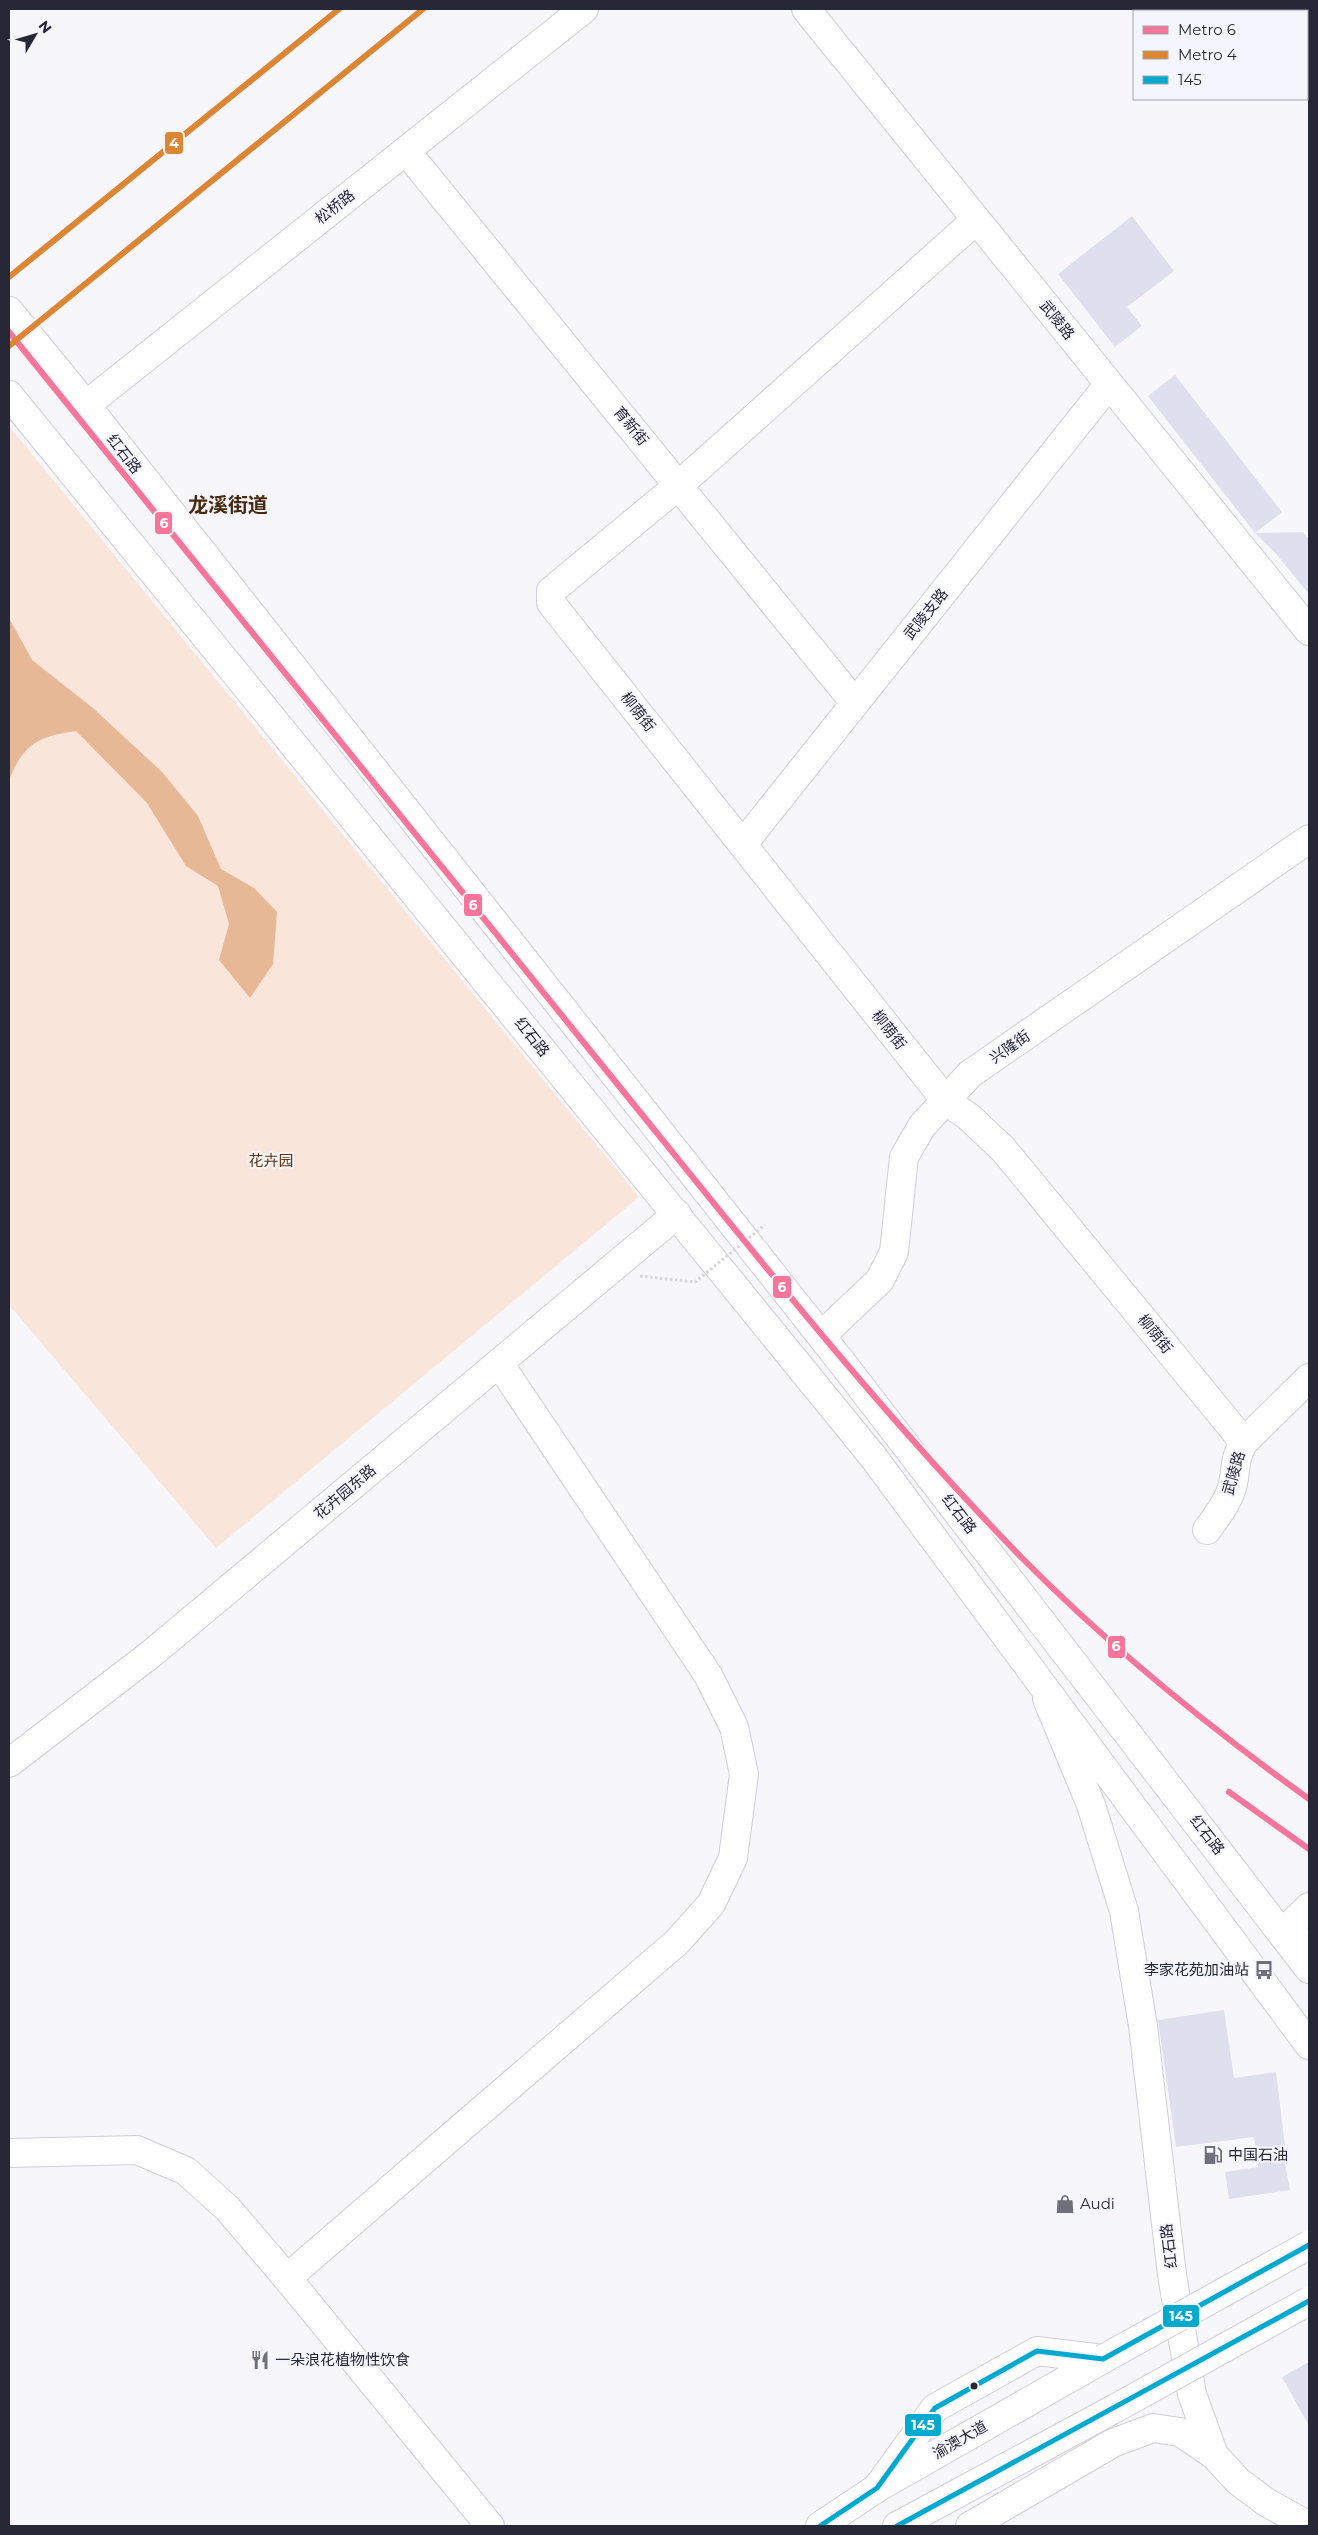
<svg xmlns="http://www.w3.org/2000/svg" width="1318" height="2535" viewBox="0 0 1318 2535" font-family="Montserrat,'Noto Sans SC',sans-serif">
  <style>
    .green { fill: #f9e5d9 }
    .water { fill: #e6b895 }
    .building { fill: #dfe0ed }
    .lines { fill: none; stroke-linecap: round; stroke-linejoin: round }
    .minor-casing { stroke: #cecfd7; stroke-width: 30 }
    .major-casing { stroke: #cecfd7; stroke-width: 30 }
    .highway-casing { stroke: #cecfd7; stroke-width: 30 }
    .minor { stroke: #fefefe; stroke-width: 28 }
    .major { stroke: #fefefe; stroke-width: 28 }
    .highway { stroke: #fefefe; stroke-width: 28 }
    .major-bridge-casing { stroke: #cecfd7; stroke-width: 30; stroke-linecap: butt }
    .path-bridge { stroke: #d6d6d9; stroke-width: 3; stroke-dasharray: 2.5 2.5; stroke-linecap: butt }
    .major-bridge { stroke: #fefefe; stroke-width: 28 }
    .bus-1-casing { stroke: #f5f5fd; stroke-width: 9 }
    .bus-1 { stroke: #00a9ce; stroke-width: 5 }
    .metro-1-casing { stroke: #f5f5fd; stroke-width: 10 }
    .metro-2-casing { stroke: #f5f5fd; stroke-width: 10 }
    .metro-1 { stroke: #f67599; stroke-width: 6 }
    .metro-2 { stroke: #dc8633; stroke-width: 6 }
    .bus-dot { fill: #272836; stroke: #f5f5fd; stroke-width: 2 }
    .labels { text-anchor: middle; stroke-width: 4; stroke-linejoin: round; paint-order: stroke }
    .street-label { font-size: 15px; fill: #272836; stroke: #f5f5fd }
    .park-label { font-size: 15px; fill: #5d330a; stroke: #f5f5fd }
    .poi-label { font-size: 15px; fill: #272836; stroke: #f5f5fd; text-anchor: start }
    .district-label { font-size: 20px; font-weight: bold; fill: #47290e; stroke: #f5f5fd }
    .line-badge { stroke: #f5f5fd; stroke-width: 2 }
    .badge-label { font-size: 14px; text-anchor: middle; font-weight: bold; fill: #fff }
  </style>
  <rect width="100%" height="100%" fill="#f7f7fb"/>
  <path class="green" d="M9 426 639 1197 216 1548 9 1305Z"/>
  <path class="water" d="M9 618 32 660 94 709 162 772 198 816 221 869 254 888 277 912 273 964 250 998 219 960 229 924 218 886 186 866 147 803 76 731C39 736 23 744 9 780Z"/>
  <g class="building">
    <path d="M1132 216 1174 271 1127 307 1142 326 1115 347 1058 274Z"/>
    <path d="M1175 375 1282 512 1255 533 1148 396Z"/>
    <path d="M1303 532 1309 539V594L1276 554 1255 533Z"/>
    <path d="M1224 2010 1234 2078 1276 2072 1285 2146H1282L1290 2190 1229 2199 1225 2172 1258 2167 1254 2137 1176 2147 1158 2020Z"/>
    <path d="M1309 2362V2426L1282 2377Z"/>
  </g>
  <g class="lines">
    <g class="minor-casing">
      <g id="minor">
        <path d="M806 9 1309 631"/>
        <path d="M406 151 855 703"/>
        <path d="M976 220 679 485 551 591V603L946 1101 969 1117 1003 1149 1244 1442"/>
        <path d="M86 405 584 9"/>
        <path d="M743 844 1109 384"/>
        <path d="M821 1336 880 1280 894 1252 904 1157 922 1126 970 1074 1309 839"/>
        <path d="M1207 1530C1217 1516 1229 1501 1233 1484 1236 1468 1235 1456 1244 1442L1309 1378"/>
        <path d="M9 1763 151 1654 677 1214"/>
        <path d="M1309 1907 1282 1933 1309 1944"/>
        <path d="M9 2153 137 2150 186 2171 228 2209 287 2278 490 2526"/>
        <path d="M287 2278 677 1942 711 1904 733 1858 744 1774 734 1727 708 1675 499 1363"/>
        <path d="M877 2488 935 2408 1037 2351 1103 2359"/>
        <path d="M970 2526 1113 2443 1153 2428 1180 2432 1214 2455"/>
      </g>
    </g>
    <g class="major-casing">
      <g id="major">
        <path d="M1047 1699 1091 1805 1124 1911 1143 2026 1172 2275 1192 2394 1214 2455 1238 2481 1266 2502 1309 2526"/>
        <path d="M820 2526 877 2488 1103 2359"/>
        <path d="M897 2526 1114 2409"/>
      </g>
    </g>
    <g class="highway-casing">
      <g id="highway">
        <path d="M9 311 86 405 840 1360 1309 1969"/>
        <path d="M9 395 874 1458 1309 2045"/>
      </g>
    </g>
    <use href="#minor" class="minor"/>
    <use href="#major" class="major"/>
    <use href="#highway" class="highway"/>
    <g class="major-bridge-casing">
      <g id="major-bridge">
        <path d="M1103 2359 1309 2245"/>
        <path d="M1114 2409 1309 2301"/>
      </g>
    </g>
    <path class="path-bridge" d="M640 1276 695 1282 765 1225"/>
    <use href="#major-bridge" class="major-bridge"/>
    <g class="bus-1-casing">
      <g id="bus-1">
        <path d="M820 2526 877 2488 935 2408 1037 2351 1103 2359 1309 2245"/>
        <path d="M897 2526 1309 2301"/>
      </g>
    </g>
    <use href="#bus-1" class="bus-1"/>
    <g class="metro-1-casing">
      <g id="metro-1">
        <path d="M9 332C204 573 399 813 593 1054 732 1225 868 1400 1022 1558 1109 1646 1209 1727 1309 1799"/>
        <path d="M1229 1792 1309 1849"/>
      </g>
    </g>
    <g class="metro-2-casing">
      <g id="metro-2">
        <path d="M9 277 339 9"/>
        <path d="M9 346 423 9"/>
      </g>
    </g>
    <use href="#metro-1" class="metro-1"/>
    <use href="#metro-2" class="metro-2"/>
  </g>
  <defs>
    <g id="bus-bare" transform="scale(1.5)"><path d="M-5-6H5V4H4V6H2V4H-2V6H-4V4H-5ZM-3.5-4V0h7V-4ZM-3.5 1.2v1.5H-2V1.2ZM2 1.2v1.5H3.5V1.2Z" fill="#70707b" stroke="#f5f5fd" stroke-width="2.5" paint-order="stroke"/></g>
    <g id="fuel-bare" transform="scale(1.5)"><path d="M-5.5-6h7V0h2V4h1.3V-2.5L3-4.5l.8-.8L6-3V5H2.5V1h-1V6h-7ZM-4.2-4.7v3.2H.2V-4.7Z" fill="#70707b" stroke="#f5f5fd" stroke-width="2.5" paint-order="stroke"/></g>
    <g id="shop-bare" transform="scale(1.5)"><path d="M-5-2.5h2.3a2.7 3.5 0 0 1 5.4 0H5L5.5 6h-11ZM-1.5-2.5h3a1.5 2.3 0 0 0-3 0Z" fill="#70707b" stroke="#f5f5fd" stroke-width="2.5" paint-order="stroke"/></g>
    <g id="restaurant-bare" transform="scale(1.5)"><path d="M-5-6h1v4h1v-4h1v4h1v-4h1v5L-1.5 .5V6h-2V.5L-5-1ZM5-6V6H3V1.5H1.5Q1.5-4 5-6Z" fill="#70707b" stroke="#f5f5fd" stroke-width="2.5" paint-order="stroke"/></g>
  </defs>
  <g fill-rule="evenodd">
    <use href="#bus-bare" x="1264" y="1970"/>
    <use href="#fuel-bare" x="1213" y="2155"/>
    <use href="#shop-bare" x="1065" y="2204"/>
    <use href="#restaurant-bare" x="260" y="2360"/>
  </g>
  <circle class="bus-dot" cx="974" cy="2386" r="4.5"/>
  <g class="labels">
    <g class="street-label">
      <text transform="translate(335 207) rotate(-38)" y="5">松桥路</text>
      <text transform="translate(1057 320) rotate(51)" y="5">武陵路</text>
      <text transform="translate(631 426) rotate(51)" y="5">育新街</text>
      <text transform="translate(124 454) rotate(52)" y="5">红石路</text>
      <text transform="translate(926 614) rotate(-51)" y="5">武陵支路</text>
      <text transform="translate(638 712) rotate(52)" y="5">柳荫街</text>
      <text transform="translate(889 1030) rotate(52)" y="5">柳荫街</text>
      <text transform="translate(532 1037) rotate(51)" y="5">红石路</text>
      <text transform="translate(1010 1047) rotate(-35)" y="5">兴隆街</text>
      <text transform="translate(1155 1334) rotate(51)" y="5">柳荫街</text>
      <text transform="translate(1234 1473) rotate(-74)" y="5">武陵路</text>
      <text transform="translate(345 1492) rotate(-40)" y="5">花卉园东路</text>
      <text transform="translate(959 1514) rotate(52)" y="5">红石路</text>
      <text transform="translate(1207 1835) rotate(52)" y="5">红石路</text>
      <text transform="translate(1169 2246) rotate(-97)" y="5">红石路</text>
      <text transform="translate(960 2440) rotate(-30)" y="5">渝澳大道</text>
    </g>
    <g class="park-label">
      <text x="271" y="1166">花卉园</text>
    </g>
    <g class="poi-label">
      <text x="1249" y="1975" text-anchor="end">李家花苑加油站</text>
      <text x="1228" y="2160">中国石油</text>
      <text x="1080" y="2209">Audi</text>
      <text x="275" y="2365">一朵浪花植物性饮食</text>
    </g>
    <g class="district-label">
      <text x="228" y="512">龙溪街道</text>
    </g>
  </g>
  <g class="line-badge">
    <rect x="164" y="131" width="20" height="24" rx="5" fill="#dc8633"/>
    <rect x="154" y="511" width="19" height="24" rx="5" fill="#f67599"/>
    <rect x="463" y="893" width="20" height="24" rx="5" fill="#f67599"/>
    <rect x="772" y="1275" width="20" height="24" rx="5" fill="#f67599"/>
    <rect x="1107" y="1635" width="19" height="24" rx="5" fill="#f67599"/>
    <rect x="1162" y="2304" width="38" height="24" rx="5" fill="#00a9ce"/>
    <rect x="904" y="2413" width="38" height="24" rx="5" fill="#00a9ce"/>
  </g>
  <g class="badge-label">
    <text x="174" y="148">4</text>
    <text x="164" y="528">6</text>
    <text x="473" y="910">6</text>
    <text x="782" y="1292">6</text>
    <text x="1116" y="1651">6</text>
    <text x="1181" y="2321">145</text>
    <text x="923" y="2430">145</text>
  </g>
  <rect width="1318" height="2535" fill="none" stroke="#272836" stroke-width="20"/>
  <rect x="1133" y="10" width="175" height="90" fill="#f5f5fd" stroke="#a3a3ad"/>
  <rect x="1143" y="26" width="25" height="8" fill="#f67599" stroke="#a3a3ad"/>
  <text x="1178" y="35" font-size="15" fill="#272836">Metro 6</text>
  <rect x="1143" y="51" width="25" height="8" fill="#dc8633" stroke="#a3a3ad"/>
  <text x="1178" y="60" font-size="15" fill="#272836">Metro 4</text>
  <rect x="1143" y="76" width="25" height="8" fill="#00a9ce" stroke="#a3a3ad"/>
  <text x="1178" y="85" font-size="15" fill="#272836">145</text>
  <g transform="translate(35 35) rotate(52)" stroke="#f5f5fd" stroke-width="4" paint-order="stroke">
  <path d="M0-4L9 19L0 12L-9 19Z" fill="#272836"/>
  <text y="-8" font-size="14" font-weight="bold" text-anchor="middle" fill="#272836">N</text>
  </g>
</svg>
